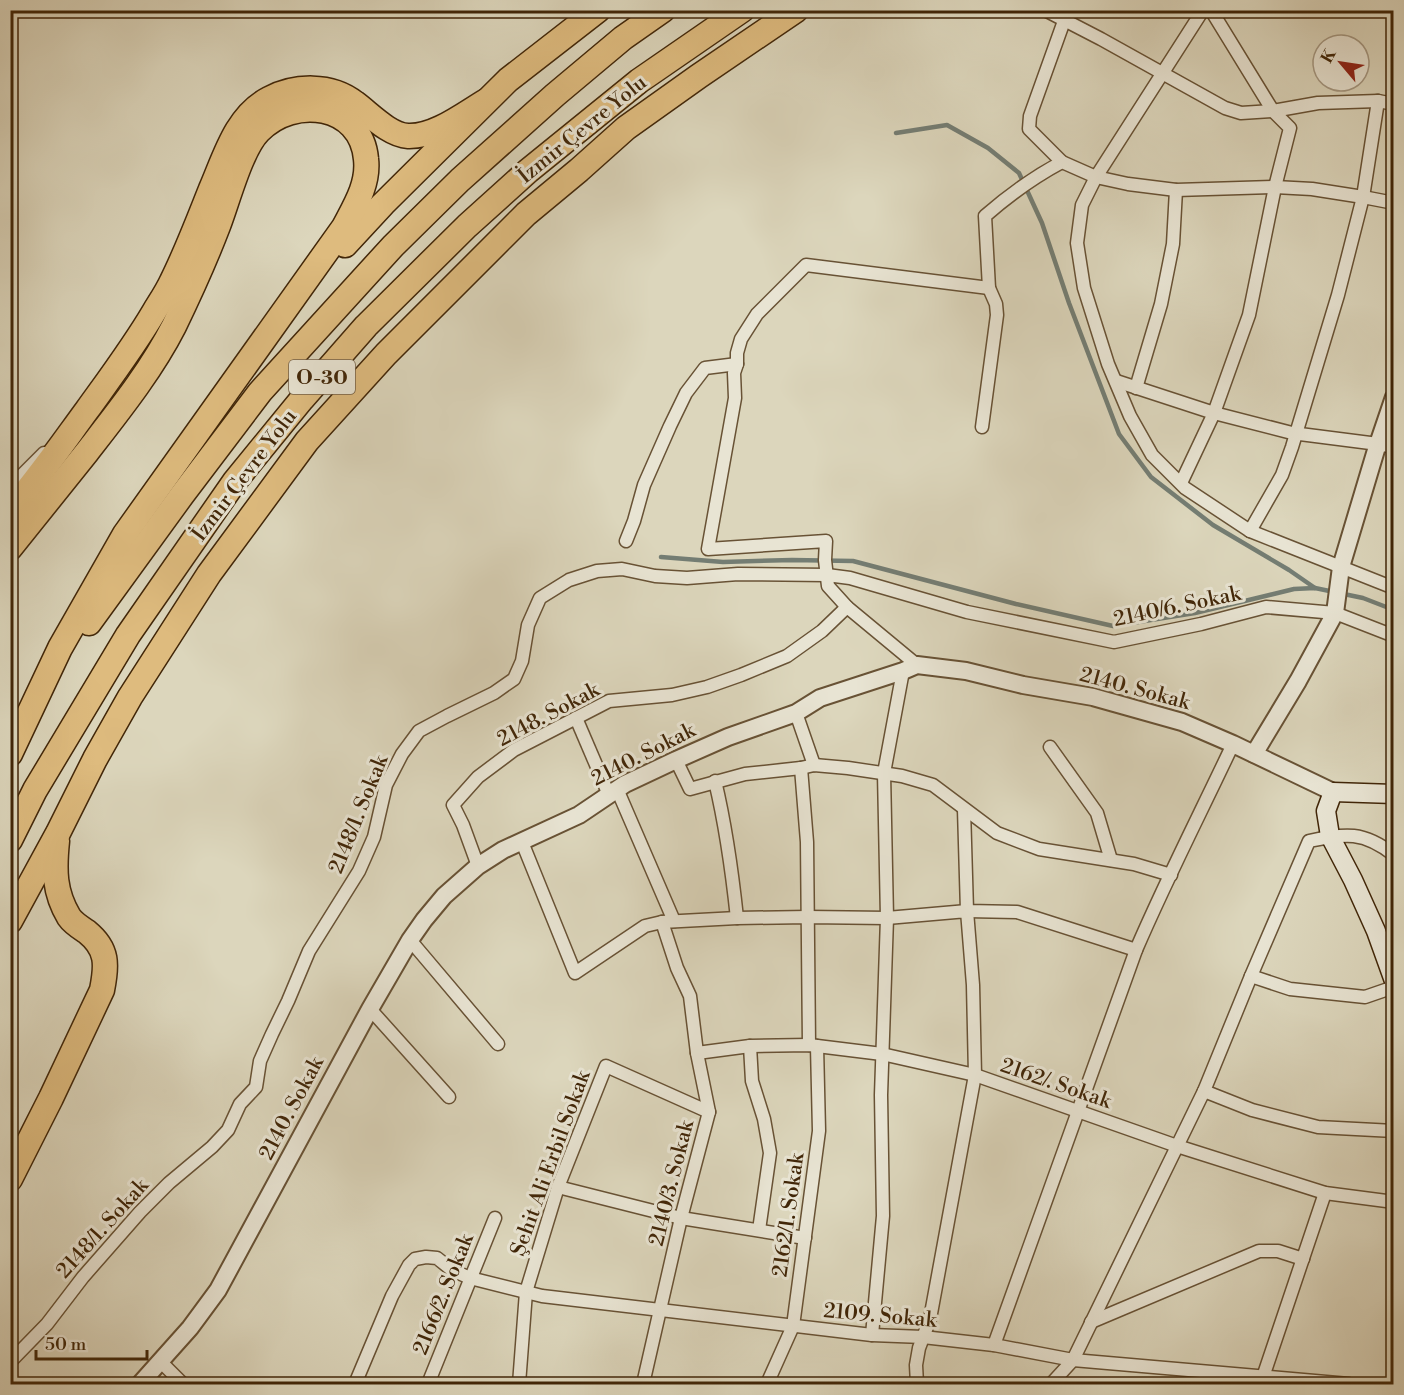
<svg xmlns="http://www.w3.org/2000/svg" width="1404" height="1395" viewBox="0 0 1404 1395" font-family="'Libre Bodoni',serif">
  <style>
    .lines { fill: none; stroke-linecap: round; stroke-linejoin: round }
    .stream { stroke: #747d73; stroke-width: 4.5 }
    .minor-casing { stroke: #685235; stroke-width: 15 }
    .tertiary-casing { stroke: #685235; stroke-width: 20 }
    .secondary-casing { stroke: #412608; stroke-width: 21 }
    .motorway-casing { stroke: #412608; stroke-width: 27 }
    .minor { stroke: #e8e4d3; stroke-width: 12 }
    .tertiary { stroke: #e8e4d3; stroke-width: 16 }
    .secondary { stroke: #e8e4d3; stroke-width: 18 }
    .motorway { stroke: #debb7e; stroke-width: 24 }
    .labels { text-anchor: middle; stroke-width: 6; stroke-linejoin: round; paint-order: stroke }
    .shield { fill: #e8e4d3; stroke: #735f45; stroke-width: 1.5 }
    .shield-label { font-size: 20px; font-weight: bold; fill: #412608 }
    .street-label { font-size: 21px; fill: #412608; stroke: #e8e4d3 }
  </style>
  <rect width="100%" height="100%" fill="#dcd6bc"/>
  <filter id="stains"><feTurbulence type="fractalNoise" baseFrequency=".00333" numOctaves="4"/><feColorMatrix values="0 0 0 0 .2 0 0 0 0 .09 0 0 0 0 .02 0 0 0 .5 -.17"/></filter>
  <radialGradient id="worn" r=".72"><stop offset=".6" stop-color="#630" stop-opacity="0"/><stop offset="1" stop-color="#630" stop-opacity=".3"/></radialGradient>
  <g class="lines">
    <g class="stream">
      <path d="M896 133 947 125 988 148 1019 173 1042 223 1069 303 1119 434 1151 477 1213 525 1289 570 1315 588"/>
      <path d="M661 557 723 562 792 560 853 561 1016 604 1113 626 1195 613 1294 589 1315 588 1363 598 1394 610"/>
    </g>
    <g class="minor-casing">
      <g id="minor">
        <path d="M1045 10 1101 39 1225 108 1241 113 1273 111 1318 103 1378 101 1394 104"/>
        <path d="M1203 10 1096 177 1082 205 1077 243 1084 288 1108 364 1130 416 1152 455 1185 488 1250 531 1394 588"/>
        <path d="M1062 162 1029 129 1030 116 1064 21 1070 10"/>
        <path d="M1116 381 1214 413 1292 433 1378 444 1394 447"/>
        <path d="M1136 388 1161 304 1173 244 1176 190"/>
        <path d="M982 427 997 315 996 304 989 288 985 216C1009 195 1034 177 1062 162L1096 177 1128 184 1176 190 1275 187 1312 189 1363 197 1394 203"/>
        <path d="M1181 483 1214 413 1249 315 1275 187 1290 128 1273 111 1211 10"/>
        <path d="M10 487 44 453"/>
        <path d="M1250 531 1282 475 1292 447 1338 295 1363 197 1378 101"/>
        <path d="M626 541 634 521 644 485 670 426 686 393 705 368 737 364"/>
        <path d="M847 607 828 586 825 560 826 541 708 549 735 398 734 373 737 364V353L741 339 757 314 806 265 989 288"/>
        <path d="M796 713 814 765"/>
        <path d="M576 718 609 795"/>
        <path d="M1050 747 1097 813 1111 860"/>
        <path d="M676 760 690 789 745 774 801 768 814 765 848 768 902 776 933 785 997 833 1039 849 1134 864 1171 875"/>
        <path d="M801 768 807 842 809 1045"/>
        <path d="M715 781C726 827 732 871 737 918"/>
        <path d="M617 789 674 921"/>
        <path d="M964 809 967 911 1017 912 1136 950"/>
        <path d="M522 842 575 973 645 926 662 922 737 918 808 917 887 918 967 911 973 985 975 1075 930 1319 919 1348 916 1365 917 1384"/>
        <path d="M478 866 463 825 453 805 478 777 514 750 609 701 672 695 707 687 741 675 787 656 822 631 847 607 917 665"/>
        <path d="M410 940 498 1044"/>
        <path d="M1251 976 1290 989 1365 997 1394 987"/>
        <path d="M370 1009 449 1097"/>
        <path d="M750 1046 752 1081 764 1119 770 1153 759 1230"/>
        <path d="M697 1053 750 1046 809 1045 882 1054 975 1075 1177 1146 1325 1193 1394 1202"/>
        <path d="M1204 1091 1252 1110 1318 1127 1394 1131"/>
        <path d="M558 1187 681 1218 805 1238"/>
        <path d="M1091 1322 1259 1251H1278L1303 1259"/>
        <path d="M872 1335 883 1216 881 1095 887 918 884 773 903 671"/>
        <path d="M994 1345 1136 950C1166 880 1201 812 1233 744"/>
        <path d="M10 1362 47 1324 83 1277 140 1212 169 1183 212 1147 228 1130 240 1104 256 1087 260 1061 272 1034 288 1001 309 951 359 871 374 837 386 785 402 754 419 731 447 716 494 693 514 679 522 661 528 625 540 598 569 580 597 571 622 569 655 576 687 578 738 574 827 575 850 578 967 612 1114 642 1201 624 1266 607 1335 613 1394 636"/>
        <path d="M161 1362 183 1384"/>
        <path d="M1261 1383 1325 1193"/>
        <path d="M355 1384 392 1296 409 1265 415 1259 426 1257 437 1258 452 1270 470 1278 542 1296 872 1335 923 1337 994 1345 1073 1360 1349 1384"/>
        <path d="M428 1384 495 1218"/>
        <path d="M519 1384 526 1292 558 1187 606 1066 709 1112"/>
        <path d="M643 1384 681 1218 709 1112 697 1053 690 996 677 968 662 922"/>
        <path d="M767 1384 793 1326 819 1131 817 1046"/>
        <path d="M1051 1384 1073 1360 1204 1091 1251 976 1309 841C1345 833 1364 831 1394 855"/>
      </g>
    </g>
    <g class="tertiary-casing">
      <g id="tertiary">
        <path d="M1254 754 1298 681 1335 613 1341 567 1376 450 1394 397"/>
        <path d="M140 1384 190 1328 218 1290 370 1009 410 940 424 920 444 896 478 866 503 850 579 815 625 784 676 760 728 737 796 713 820 698 903 671 917 665 966 671 1023 685 1093 697 1182 722 1233 744 1333 792"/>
      </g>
    </g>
    <g class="secondary-casing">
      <path id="secondary" d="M1394 794 1333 792 1326 811 1330 836 1353 880 1376 931 1394 981"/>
    </g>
    <g class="motorway-casing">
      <g id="motorway">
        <path d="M345 245 383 204 508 80 598 10"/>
        <path d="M10 511C38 479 62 444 87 410 110 378 134 346 154 312 160 302 167 292 172 281 187 251 199 219 211 189 225 157 236 116 269 99 295 85 331 84 355 103 370 114 389 135 408 136 435 137 464 114 486 101"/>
        <path d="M10 548C36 516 61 484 87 452 118 412 151 371 174 326 190 293 205 260 218 226 228 200 241 149 259 131 294 95 361 104 366 159 369 184 355 206 344 227L125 534 60 648 10 754"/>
        <path d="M89 623 182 495 260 392 393 246 460 180 555 95 623 38 663 10"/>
        <path d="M10 840 35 790 128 635 235 481 302 399 366 326 467 226 528 171 639 81 742 10"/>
        <path d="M10 921 58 833 95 759 130 697 209 574 307 441 386 354 526 214 579 170 626 128 699 76 796 10"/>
        <path d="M10 1179 51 1098 102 990C107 965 108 949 87 932 81 928 73 923 69 917 54 892 54 870 57 841"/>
      </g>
    </g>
    <use href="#minor" class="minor"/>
    <use href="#tertiary" class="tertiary"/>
    <use href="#secondary" class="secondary"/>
    <use href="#motorway" class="motorway"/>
  </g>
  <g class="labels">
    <rect class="shield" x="289" y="360" width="66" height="34" rx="4.5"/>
    <g class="shield-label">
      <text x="322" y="384">O-30</text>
    </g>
    <g class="street-label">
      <text transform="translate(582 129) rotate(-39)" y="7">İzmir Çevre Yolu</text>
      <text transform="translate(244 475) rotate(-53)" y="7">İzmir Çevre Yolu</text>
      <text transform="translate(1177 606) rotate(-12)" y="7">2140/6. Sokak</text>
      <text transform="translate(1135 688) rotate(15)" y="7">2140. Sokak</text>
      <text transform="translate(548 714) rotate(-28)" y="7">2148. Sokak</text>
      <text transform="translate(643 754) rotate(-27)" y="7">2140. Sokak</text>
      <text transform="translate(358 814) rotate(-68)" y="7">2148/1. Sokak</text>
      <text transform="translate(1056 1083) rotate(19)" y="7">2162/. Sokak</text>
      <text transform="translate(291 1108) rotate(-62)" y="7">2140. Sokak</text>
      <text transform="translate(550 1163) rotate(-70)" y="7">Şehit Ali Erbil Sokak</text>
      <text transform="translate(671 1183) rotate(-76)" y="7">2140/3. Sokak</text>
      <text transform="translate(788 1215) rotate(-82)" y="7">2162/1. Sokak</text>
      <text transform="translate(102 1228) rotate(-48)" y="7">2148/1. Sokak</text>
      <text transform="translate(443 1294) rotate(-68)" y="7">2166/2. Sokak</text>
      <text transform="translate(880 1315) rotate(5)" y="7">2109. Sokak</text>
    </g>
  </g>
  <rect width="1404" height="1395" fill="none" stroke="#dcd6bc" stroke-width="36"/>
  <rect x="12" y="12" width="1380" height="1371" fill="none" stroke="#412608" stroke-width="3"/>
  <rect x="18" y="18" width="1368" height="1359" fill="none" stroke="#412608" stroke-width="1.5"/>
  <g transform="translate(1341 63) rotate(299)"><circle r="28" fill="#e8e4d3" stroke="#a59882" stroke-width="1.5"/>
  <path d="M0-4.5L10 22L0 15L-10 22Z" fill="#8f2418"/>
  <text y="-9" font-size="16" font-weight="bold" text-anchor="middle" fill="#412608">K</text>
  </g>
  <path d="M36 1350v9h111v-9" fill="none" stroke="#412608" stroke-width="3"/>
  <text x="45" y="1350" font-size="18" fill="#412608" stroke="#e8e4d3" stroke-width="4.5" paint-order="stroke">50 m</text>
  <rect width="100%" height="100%" filter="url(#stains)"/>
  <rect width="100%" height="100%" fill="url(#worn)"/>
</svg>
